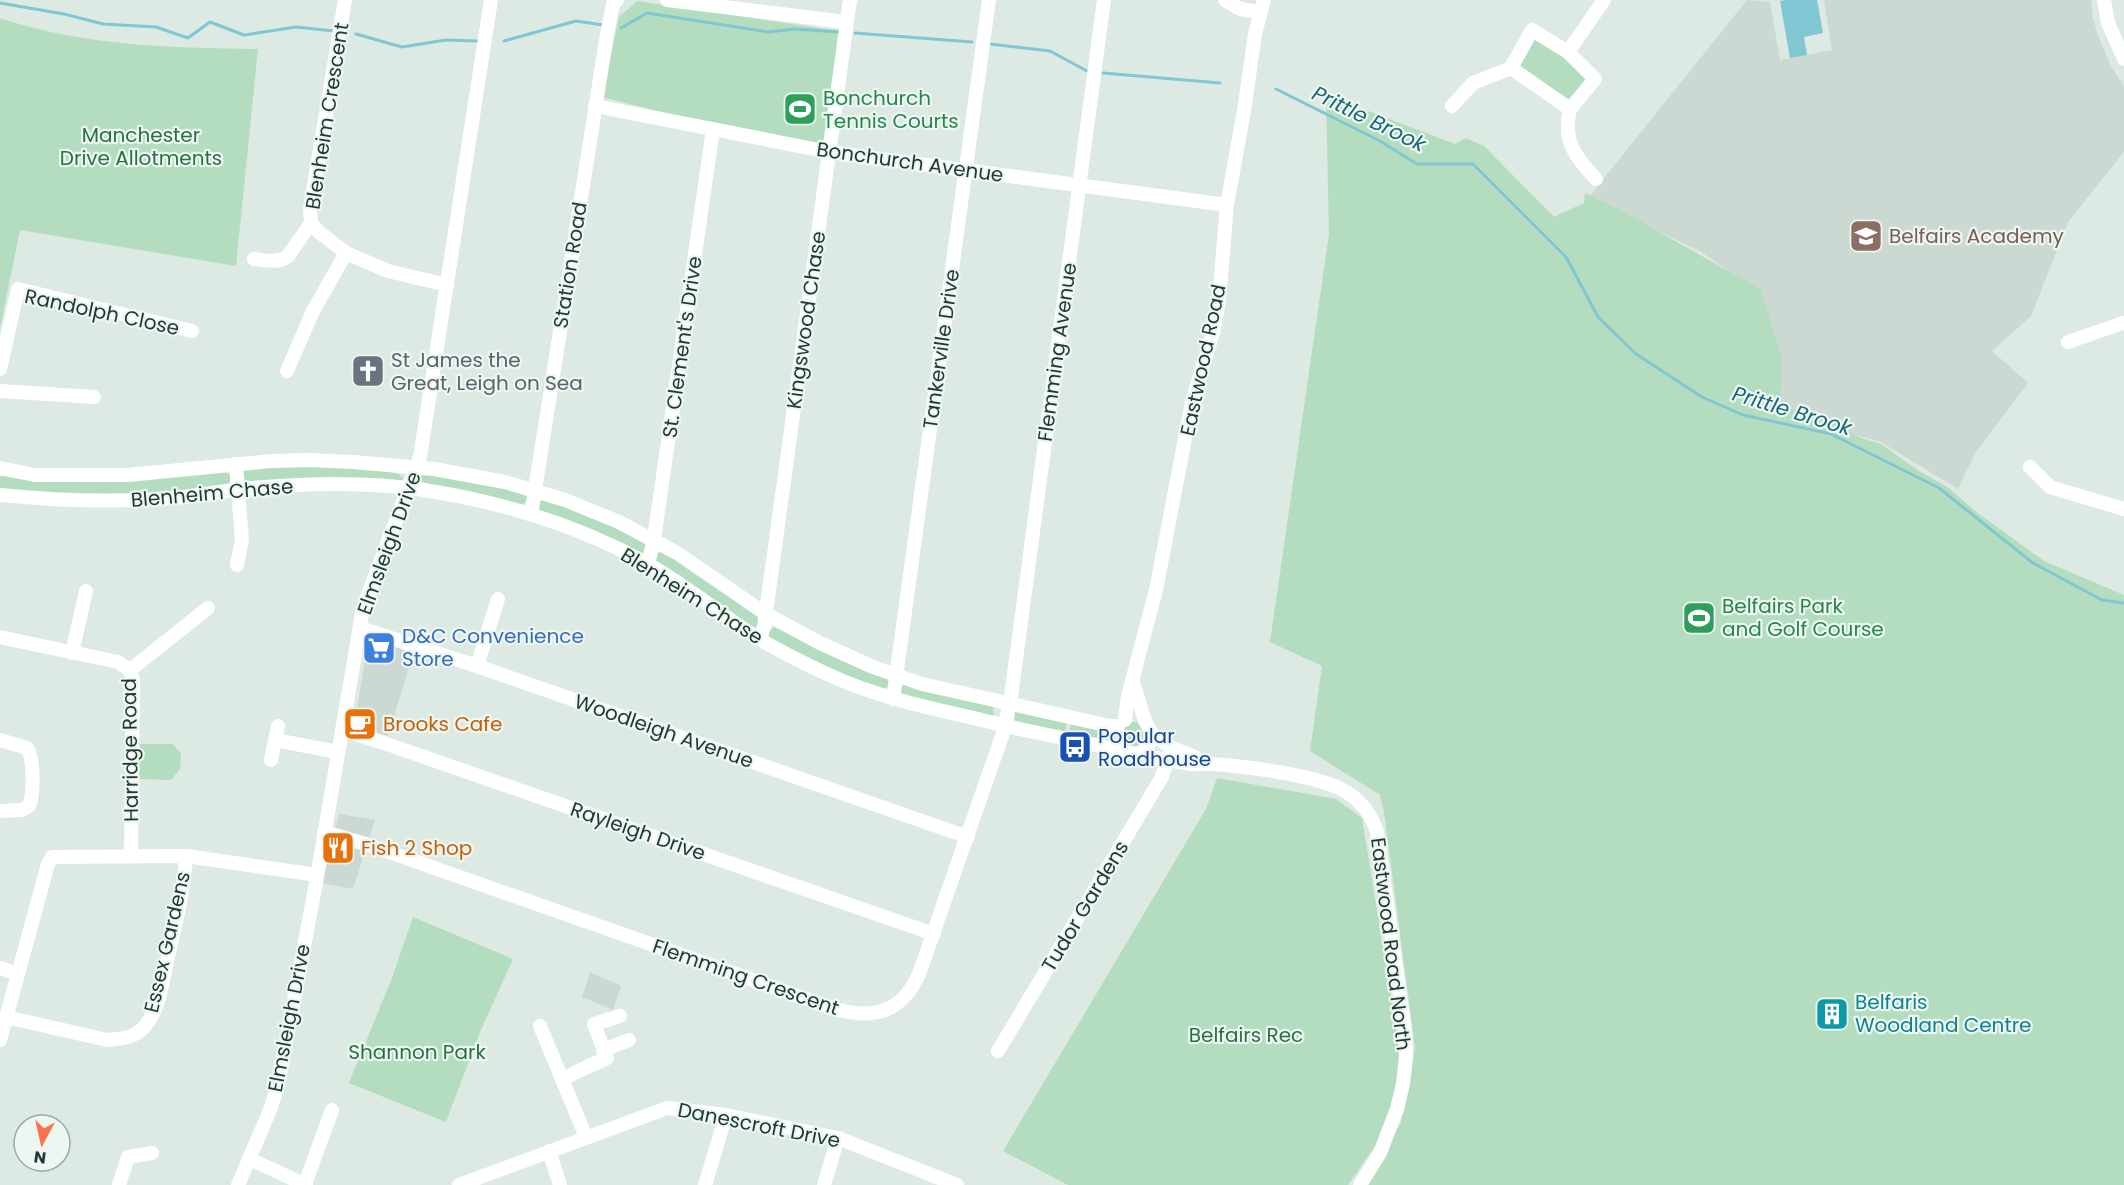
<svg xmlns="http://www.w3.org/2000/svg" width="2124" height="1185" viewBox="0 0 2124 1185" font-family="Poppins,sans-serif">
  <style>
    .built { fill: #cbd9d2 }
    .green { fill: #b3ddbe }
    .water { fill: #80c7d3 }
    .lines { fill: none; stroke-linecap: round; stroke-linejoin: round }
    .stream { stroke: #80c7d3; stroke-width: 3 }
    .minor { stroke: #fff; stroke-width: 14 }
    .labels { text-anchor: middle; stroke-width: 4.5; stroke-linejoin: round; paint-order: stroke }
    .leisure-label { font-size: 20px; fill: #27864d; stroke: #edf6f1; text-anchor: start }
    .street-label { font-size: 20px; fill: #1e3931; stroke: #edf6f1 }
    .park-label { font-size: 20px; fill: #267242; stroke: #edf6f1 }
    .education-label { font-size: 20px; fill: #785e54; stroke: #edf6f1; text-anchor: start }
    .worship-label { font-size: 20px; fill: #5b616d; stroke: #edf6f1; text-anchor: start }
    .shop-label { font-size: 20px; fill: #366cbe; stroke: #edf6f1; text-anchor: start }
    .food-label { font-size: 20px; fill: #c56008; stroke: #edf6f1; text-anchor: start }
    .transit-label { font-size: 20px; fill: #164399; stroke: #edf6f1; text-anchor: start }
    .culture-label { font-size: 20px; fill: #0d838f; stroke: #edf6f1; text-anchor: start }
    .water-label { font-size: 21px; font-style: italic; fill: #166877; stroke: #edf6f1 }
  </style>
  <rect width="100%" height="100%" fill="#dceae3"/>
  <g class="built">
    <path d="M1747 0 1770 2 1780 60 1832 50 1824 0H2091L2093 18 2098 35 2111 66 2124 86V152L2068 222 2031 316 1992 351 2028 383 1976 452 1958 489 1881 442 1763 409 1751 287 1700 251 1588 198Z"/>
    <path d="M369 637 413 654 388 736 354 725Z"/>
    <path d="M339 814 375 820 353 889 322 883Z"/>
    <path d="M590 972 621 986 613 1010 582 997Z"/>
  </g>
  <g class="green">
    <path d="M637 1 839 31 823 144 713 125 602 97 619 17Z"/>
    <path d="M0 18C83 46 171 48 258 49L236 266 20 230 0 328Z"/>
    <path d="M1533 35 1566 54 1591 79 1570 105 1514 67Z"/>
    <path d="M1326 95 1455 144 1466 138 1484 146 1554 217 1584 203 1585 193 1626 213 1760 289 1782 358 1780 407 1819 415 1861 438 1881 444 1919 471 1949 488 1975 511 2044 561 2124 595V1185H1365L1401 1122 1415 1048 1384 812 1380 795 1310 751 1322 666 1270 642 1329 234Z"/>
    <path d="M284 466C307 466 390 461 403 478L402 482 249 483 242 480 244 470Z"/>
    <path d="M224 471 231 476 229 484 167 494 106 496 0 490V477L5 475 35 482H60L138 480Z"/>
    <path d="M424 472 523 492 527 496V501L521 505 424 483 420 478Z"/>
    <path d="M542 499C578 510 613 524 646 544L645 551 641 554 539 512 538 502Z"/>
    <path d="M660 552H664L759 616 758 627 754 628 655 562 656 555Z"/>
    <path d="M775 627 888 678 890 682 889 687 880 690 831 670 769 638V631Z"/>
    <path d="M906 683 993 704 994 719 900 694V687Z"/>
    <path d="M1017 711 1068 720 1064 734 1015 722 1014 713Z"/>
    <path d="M1072 720 1104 727 1101 742 1069 735Z"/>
    <circle cx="1133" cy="735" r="13"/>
    <path d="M138 744H173L181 754 180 769 171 780 137 779Z"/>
    <path d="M1217 778 1336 799 1362 818 1401 1057 1389 1126 1348 1185H1068L1003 1151 1206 809Z"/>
    <path d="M413 917 513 959 480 1032 446 1122 349 1083 392 978Z"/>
  </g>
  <path class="water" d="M1786 0H1817L1823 33 1804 37 1807 55 1790 58 1780 1Z"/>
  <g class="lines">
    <g class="stream">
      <path d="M0 3 64 14 103 24 156 27 188 38 210 22 244 35 296 27 334 31"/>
      <path d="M621 28 647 13 769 32 794 29 840 32"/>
      <path d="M855 33 972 42"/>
      <path d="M356 34 402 47 446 40 477 41"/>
      <path d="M504 41 576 21 603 25"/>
      <path d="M990 44 1050 51 1087 71"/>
      <path d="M1103 73 1220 83"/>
      <path d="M1276 89 1380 141 1417 164H1473L1566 257 1598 317 1636 354 1702 397 1743 415 1831 434 1939 488 2033 563 2102 600 2124 603"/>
    </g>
    <g class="minor">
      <path d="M345 0 310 209 311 223 319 232 346 253 388 271 447 285"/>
      <path d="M667 0 846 22"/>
      <path d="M1225 0 1240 9 1260 12"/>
      <path d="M2104 0 2108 23 2124 59"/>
      <path d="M1532 30 1568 52 1595 79 1570 109 1511 68Z"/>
      <path d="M1568 52 1604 0"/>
      <path d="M595 106 829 152 1227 205"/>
      <path d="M1452 106 1473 83 1511 68"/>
      <path d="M1570 109C1562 142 1576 157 1596 179"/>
      <path d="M254 259C266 260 278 264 288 256L311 223"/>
      <path d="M2068 342 2123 323"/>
      <path d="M0 369 18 289 192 331"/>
      <path d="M287 371 313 311 346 253"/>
      <path d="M0 391 94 397"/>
      <path d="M236 464 242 540 237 565"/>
      <path d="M2030 467 2050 487 2124 509"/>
      <path d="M0 468 35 475H128L271 461 308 460 353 462 434 469 505 482 565 500 619 522 677 553 766 614 820 643 873 667 922 684 1110 726H1118"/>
      <path d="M0 495C61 501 122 503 183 497 202 495 222 491 241 489 301 483 365 481 424 490 501 502 579 526 646 563 685 585 719 613 756 637 778 651 804 663 827 674 876 697 929 708 982 720 1020 730 1058 737 1096 745 1127 752 1158 759 1190 764 1197 765 1204 763 1211 764 1244 766 1313 775 1341 789 1359 798 1371 814 1377 832L1405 1031 1406 1057 1403 1084 1397 1109 1380 1153 1360 1185"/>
      <path d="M531 515 607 34 613 4 617 0"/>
      <path d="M648 564 654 539 713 129"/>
      <path d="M360 628 477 666 968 837"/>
      <path d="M0 637 118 662 130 670 133 680 131 856"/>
      <path d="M759 639 764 627 850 0"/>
      <path d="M72 653 86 591"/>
      <path d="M477 666 498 599"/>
      <path d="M130 670 208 608"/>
      <path d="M1133 682 1145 721 1152 734 1147 749 1136 754"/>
      <path d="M893 699 989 0"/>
      <path d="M1125 720 1128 696 1156 590 1192 402 1213 333 1219 301 1227 205 1244 111 1255 34 1264 0"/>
      <path d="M342 730 381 742 934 934"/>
      <path d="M1152 734 1170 747 1195 757"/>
      <path d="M0 740 27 748C34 758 34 795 29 806L22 810 0 811"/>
      <path d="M275 740 338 752"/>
      <path d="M271 760 278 726"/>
      <path d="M324 832 369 845 835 1009C874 1020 902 1012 919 974L1002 736 1010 704 1104 0"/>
      <path d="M0 968 18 974"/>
      <path d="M6 1017 107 1040C121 1039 135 1038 145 1026 160 1009 162 982 167 961 175 926 184 892 186 856"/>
      <path d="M540 1026 586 1137"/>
      <path d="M0 1040 48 864 52 857 186 856 317 875"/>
      <path d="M603 1050 629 1040"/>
      <path d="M998 1051 1162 777 1167 760"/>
      <path d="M562 1080 576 1072 607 1058 594 1024 620 1016"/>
      <path d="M549 1151 560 1185"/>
      <path d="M250 1159 306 1185"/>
      <path d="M305 1184 332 1110"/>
      <path d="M119 1185 128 1157 152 1153"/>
      <path d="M238 1185 270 1110 278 1085 316 883 363 608 420 457 491 0"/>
      <path d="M459 1185 667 1108 726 1115 838 1138 957 1185"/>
      <path d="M705 1185 726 1115"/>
      <path d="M824 1185 838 1138"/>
    </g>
  </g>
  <defs>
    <g id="stadium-square" transform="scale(1.725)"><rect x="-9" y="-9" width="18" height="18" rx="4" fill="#2e9e5b" stroke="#edf6f1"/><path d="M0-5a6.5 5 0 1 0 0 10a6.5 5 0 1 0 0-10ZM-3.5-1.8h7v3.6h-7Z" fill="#fff"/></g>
    <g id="school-square" transform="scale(1.725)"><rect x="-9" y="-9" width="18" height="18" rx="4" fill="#8d6e63" stroke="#edf6f1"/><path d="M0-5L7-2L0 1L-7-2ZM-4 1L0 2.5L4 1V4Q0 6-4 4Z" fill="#fff"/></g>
    <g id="church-square" transform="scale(1.725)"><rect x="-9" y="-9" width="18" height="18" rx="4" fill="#6b7280" stroke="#edf6f1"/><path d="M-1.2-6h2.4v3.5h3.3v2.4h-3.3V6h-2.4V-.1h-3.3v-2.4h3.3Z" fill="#fff"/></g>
    <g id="supermarket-square" transform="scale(1.725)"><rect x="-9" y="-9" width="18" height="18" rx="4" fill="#3f7fe0" stroke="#edf6f1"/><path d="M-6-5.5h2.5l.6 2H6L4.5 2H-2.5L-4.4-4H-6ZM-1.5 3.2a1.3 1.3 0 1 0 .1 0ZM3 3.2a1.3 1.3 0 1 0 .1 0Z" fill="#fff"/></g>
    <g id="cafe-square" transform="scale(1.725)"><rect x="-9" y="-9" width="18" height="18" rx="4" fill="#e8710a" stroke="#edf6f1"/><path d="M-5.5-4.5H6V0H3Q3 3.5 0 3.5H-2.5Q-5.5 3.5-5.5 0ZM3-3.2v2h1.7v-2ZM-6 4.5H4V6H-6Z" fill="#fff"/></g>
    <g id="bus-square" transform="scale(1.725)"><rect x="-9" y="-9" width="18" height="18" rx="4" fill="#1a4fb4" stroke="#edf6f1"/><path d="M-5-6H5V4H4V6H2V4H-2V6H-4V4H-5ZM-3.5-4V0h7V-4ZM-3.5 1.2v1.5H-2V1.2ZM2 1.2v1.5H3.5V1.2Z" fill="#fff"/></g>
    <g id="restaurant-square" transform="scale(1.725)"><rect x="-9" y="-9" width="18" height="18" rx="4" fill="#e8710a" stroke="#edf6f1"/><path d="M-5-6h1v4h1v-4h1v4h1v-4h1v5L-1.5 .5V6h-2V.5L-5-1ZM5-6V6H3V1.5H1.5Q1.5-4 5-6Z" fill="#fff"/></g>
    <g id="building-square" transform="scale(1.725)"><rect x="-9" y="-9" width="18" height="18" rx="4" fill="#0f9aa8" stroke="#edf6f1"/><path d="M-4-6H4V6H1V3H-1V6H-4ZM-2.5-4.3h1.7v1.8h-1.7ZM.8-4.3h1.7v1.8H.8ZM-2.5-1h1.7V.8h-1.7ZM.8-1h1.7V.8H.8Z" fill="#fff"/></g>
  </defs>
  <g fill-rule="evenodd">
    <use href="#stadium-square" x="800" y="109"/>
    <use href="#school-square" x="1866" y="236"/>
    <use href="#church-square" x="368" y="371"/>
    <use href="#stadium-square" x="1699" y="618"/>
    <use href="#supermarket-square" x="379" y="648"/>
    <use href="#cafe-square" x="360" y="724"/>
    <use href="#bus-square" x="1075" y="747"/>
    <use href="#restaurant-square" x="338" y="848"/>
    <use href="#building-square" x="1832" y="1014"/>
  </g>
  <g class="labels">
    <g class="leisure-label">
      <text x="823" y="105">Bonchurch<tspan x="823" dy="23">Tennis Courts</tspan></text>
      <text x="1722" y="613">Belfairs Park<tspan x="1722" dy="23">and Golf Course</tspan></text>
    </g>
    <g class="street-label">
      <text transform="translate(327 116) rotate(-81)" y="7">Blenheim Crescent</text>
      <text transform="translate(910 162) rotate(8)" y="7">Bonchurch Avenue</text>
      <text transform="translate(570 265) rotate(-81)" y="7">Station Road</text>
      <text transform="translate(102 312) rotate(12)" y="7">Randolph Close</text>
      <text transform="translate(806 320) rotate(-82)" y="7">Kingswood Chase</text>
      <text transform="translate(682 347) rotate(-82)" y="7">St. Clement's Drive</text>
      <text transform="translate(941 349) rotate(-82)" y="7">Tankerville Drive</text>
      <text transform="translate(1057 352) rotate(-82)" y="7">Flemming Avenue</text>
      <text transform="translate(1203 360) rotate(-78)" y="7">Eastwood Road</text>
      <text transform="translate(212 493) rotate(-5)" y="7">Blenheim Chase</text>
      <text transform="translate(389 543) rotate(-70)" y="7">Elmsleigh Drive</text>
      <text transform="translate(692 596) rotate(32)" y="7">Blenheim Chase</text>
      <text transform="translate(664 731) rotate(19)" y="7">Woodleigh Avenue</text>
      <text transform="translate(130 750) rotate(-91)" y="7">Harridge Road</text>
      <text transform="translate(638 831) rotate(19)" y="7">Rayleigh Drive</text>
      <text transform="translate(1085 906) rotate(-59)" y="7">Tudor Gardens</text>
      <text transform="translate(167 942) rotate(-77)" y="7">Essex Gardens</text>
      <text transform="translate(1391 944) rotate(83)" y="7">Eastwood Road North</text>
      <text transform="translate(746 977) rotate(19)" y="7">Flemming Crescent</text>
      <text transform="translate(289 1018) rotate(-79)" y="7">Elmsleigh Drive</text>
      <text transform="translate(759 1125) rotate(11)" y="7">Danescroft Drive</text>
    </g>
    <g class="park-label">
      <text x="141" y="142">Manchester<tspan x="141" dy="23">Drive Allotments</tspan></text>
      <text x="1246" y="1042">Belfairs Rec</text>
      <text x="417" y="1059">Shannon Park</text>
    </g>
    <g class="education-label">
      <text x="1889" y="243">Belfairs Academy</text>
    </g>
    <g class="worship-label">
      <text x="391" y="367">St James the<tspan x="391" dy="23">Great, Leigh on Sea</tspan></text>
    </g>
    <g class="shop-label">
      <text x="402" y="643">D&amp;C Convenience<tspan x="402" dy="23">Store</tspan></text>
    </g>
    <g class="food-label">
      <text x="383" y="731">Brooks Cafe</text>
      <text x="361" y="855">Fish 2 Shop</text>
    </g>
    <g class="transit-label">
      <text x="1098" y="743">Popular<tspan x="1098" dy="23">Roadhouse</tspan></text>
    </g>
    <g class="culture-label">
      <text x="1855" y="1009">Belfaris<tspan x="1855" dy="23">Woodland Centre</tspan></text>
    </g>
    <g class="water-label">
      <text transform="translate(1369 119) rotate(26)" y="7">Prittle Brook</text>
      <text transform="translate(1792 411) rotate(17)" y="7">Prittle Brook</text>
    </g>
  </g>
  <g transform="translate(42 1143) rotate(188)"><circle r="28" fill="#edf6f1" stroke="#9aaaa4" stroke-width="1.5"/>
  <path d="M0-4.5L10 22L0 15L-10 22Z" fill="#fa734a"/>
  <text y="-9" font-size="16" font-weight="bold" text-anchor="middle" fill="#1e3931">N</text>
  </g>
</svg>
